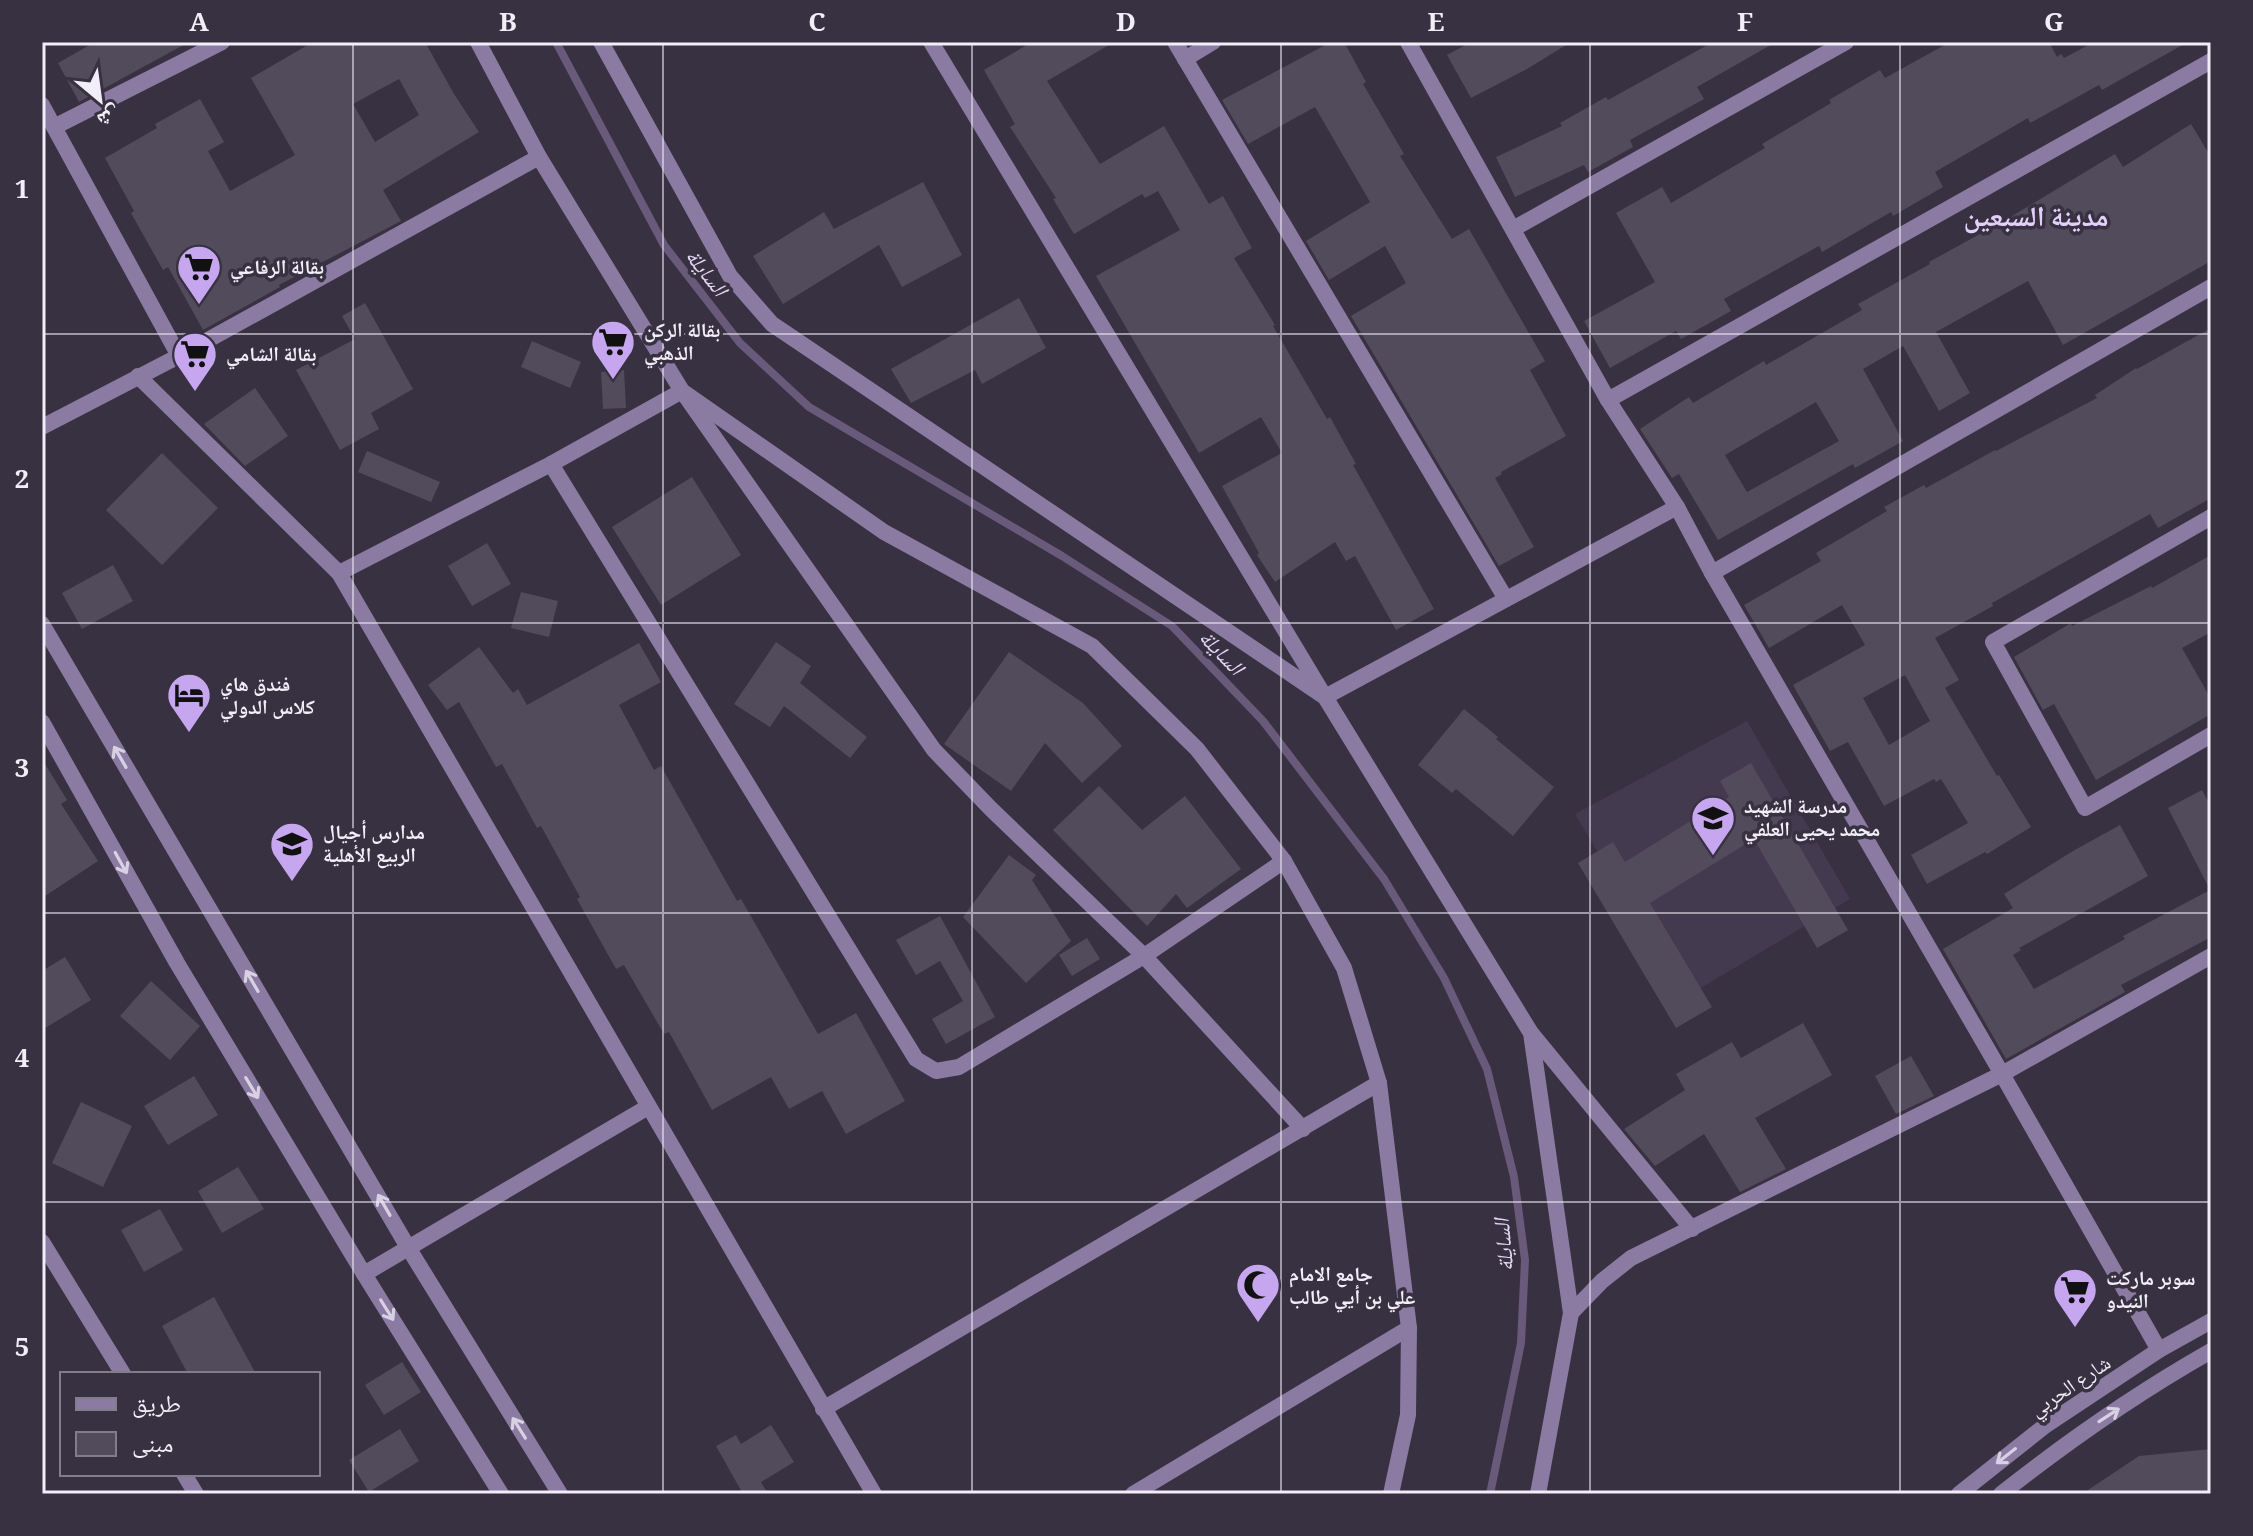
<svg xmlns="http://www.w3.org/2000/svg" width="2253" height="1536" viewBox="0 0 2253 1536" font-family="Georgia,'Noto Naskh Arabic',serif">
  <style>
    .built { fill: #433a4f }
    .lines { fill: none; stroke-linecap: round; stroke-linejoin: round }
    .stream { stroke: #69597a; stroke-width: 8 }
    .building { fill: #524b5c; fill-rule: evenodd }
    .minor { stroke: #8b7aa1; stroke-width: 16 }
    .tertiary { stroke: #8b7aa1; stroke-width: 16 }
    .oneway { stroke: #d8d1e3 }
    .grid { fill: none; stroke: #f2eef9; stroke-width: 2; stroke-opacity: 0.55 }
    .labels { text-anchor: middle; stroke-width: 7; stroke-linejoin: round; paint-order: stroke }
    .poi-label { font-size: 20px; font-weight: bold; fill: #f2eef9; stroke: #383141; text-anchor: start }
    .street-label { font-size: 20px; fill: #f2eef9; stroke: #383141 }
    .water-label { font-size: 22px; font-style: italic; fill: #e4d8f6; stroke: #383141 }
    .district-label { font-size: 28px; font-weight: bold; fill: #e2d0fa; stroke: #383141 }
    .neatline { fill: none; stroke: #f2eef9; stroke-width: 3 }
    .grid-label { font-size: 26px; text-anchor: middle; font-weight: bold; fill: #f2eef9 }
  </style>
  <rect width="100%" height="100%" fill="#383141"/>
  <path class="built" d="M1747 721 1850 899 1684 998 1575 814Z"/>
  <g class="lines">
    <path class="stream" d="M556 42 664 245 740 343 809 407 1062 556 1172 626 1263 721 1384 879 1444 978 1487 1069 1514 1177 1525 1260 1521 1343 1490 1494"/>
  </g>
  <g class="building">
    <path d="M95 42H189L79 102 58 63Z"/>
    <path d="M313 42H425L454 94 479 132 383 190 401 221 279 285 280 287 203 330 168 267 163 270 131 213 134 211 105 158 157 128 155 124 200 99 224 142 208 151 230 191 295 155 251 78ZM399 79 419 115 375 142 353 104Z"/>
    <path d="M1032 42H1114L1047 81 1100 164 1164 126 1209 204 1223 196 1252 248 1234 258 1275 325 1273 326 1327 419 1330 417 1356 464 1353 465 1434 609 1396 630 1355 556 1346 561 1335 542 1275 582 1257 555 1259 553 1222 486 1282 453 1261 417 1199 453 1096 276 1180 230 1158 191 1145 198 1142 194 1074 234 1053 199 1056 198 1010 127 1015 124 984 70Z"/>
    <path d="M1331 42H1344L1366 82 1363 84 1404 154 1400 156 1452 239 1469 229 1545 361 1530 370 1566 436 1501 472 1502 474 1495 478 1534 547 1499 566 1351 316 1406 283 1385 246 1329 280 1306 241 1370 202 1315 107 1248 144 1222 100Z"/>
    <path d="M1471 42H1571L1527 69 1471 98 1447 55Z"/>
    <path d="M1713 42H1776L1697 87 1704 99 1630 140 1633 147 1588 172 1584 165 1515 197 1496 157 1562 126 1560 123 1606 97 1608 100Z"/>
    <path d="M1950 42H2049L2057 57 2061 54 2064 58 2094 42H2188L2102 90 2099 85 2030 123 2028 118 1935 172 1943 187 1893 216 1891 212 1822 252 1819 246 1724 299 1731 311 1681 339 1676 331 1610 368 1584 321 1655 282 1616 213 1662 187 1671 203 1765 148 1762 144 1831 103 1829 100 1880 70 1885 78Z"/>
    <path d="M2191 124 2211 157V261L2063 345 2028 281 1936 332 1970 393 1939 411 1903 346 1863 369 1903 441 1855 468 1853 464 1718 540 1679 474 1672 478 1640 429 1689 397 1693 403 1764 361 1766 365 1862 310 1858 304 1930 264 1929 262 2007 219 2115 154 2123 167ZM1816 402 1839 441 1747 492 1725 455Z"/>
    <path d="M923 182 962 255 902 287 879 245 783 304 753 256 824 212 834 229Z"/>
    <path d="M1019 298 1046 348 982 384 975 370 911 403 891 369Z"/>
    <path d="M365 303 413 389 371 413 379 429 340 450 296 370 355 339 342 316Z"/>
    <path d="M2211 328V498L2158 528 2150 514 1992 603 1993 606 1935 638 1959 680 1945 688 1997 776 1999 775 2031 827 1987 854 1985 852 1927 884 1911 855 1968 823 1941 779 1936 782 1934 779 1884 806 1848 742 1830 751 1793 685 1865 645 1842 605 1769 648 1744 605 1821 561 1816 553 1887 511 1884 507 1924 485 1926 488 1995 450 1996 451 2097 398 2095 395 2136 368 2137 369ZM1905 675 1930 721 1889 745 1863 698Z"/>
    <path d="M532 341 581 362 570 388 521 367Z"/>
    <path d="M624 370 626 408 603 409 601 372Z"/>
    <path d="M255 388 288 436 245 466 204 424Z"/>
    <path d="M367 451 440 482 431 502 358 472Z"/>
    <path d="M162 453 218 508 162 565 106 510Z"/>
    <path d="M692 477 741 555 661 605 612 527Z"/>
    <path d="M487 543 511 584 472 606 448 566Z"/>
    <path d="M2211 555V632L2182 648 2211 699V714L2096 780 2054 704 2043 710 2014 657 2071 623 2072 626 2151 586 2152 588Z"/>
    <path d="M113 565 133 601 82 629 62 593Z"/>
    <path d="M521 592 558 601 549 637 511 628Z"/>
    <path d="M776 642 811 666 800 683 867 737 850 758 784 706 770 727 734 704Z"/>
    <path d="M639 643 661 682 619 705 654 770 661 766 737 901 741 899 818 1034 856 1013 905 1101 846 1134 822 1091 789 1109 771 1077 712 1110 669 1032 664 1034 624 965 616 969 577 899 580 897 541 826 537 828 502 764 496 767 459 702 447 710 428 685 479 647 513 693 518 689 527 705Z"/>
    <path d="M1009 652 1083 703 1122 746 1082 783 1045 743 1011 791 944 744Z"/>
    <path d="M1464 709 1498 737 1496 739 1554 787 1513 836 1456 789 1452 793 1418 765Z"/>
    <path d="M42 759 67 800 61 804 98 861 42 898Z"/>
    <path d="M1751 763 1848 930 1817 948 1754 839 1650 903 1712 1007 1676 1028 1578 863 1613 842 1625 862 1729 797 1720 781Z"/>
    <path d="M1099 786 1142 830 1185 796 1241 869 1187 908 1176 894 1147 926 1053 830Z"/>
    <path d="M2202 790 2211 807V937L2121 985 2125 992 2006 1059 1943 949 2013 908 2004 894 2073 851 2120 825 2148 876 2019 948 2021 950 2013 955 2034 989 2125 939 2123 936 2210 890 2168 808Z"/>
    <path d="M1009 855 1036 875 1032 880 1071 941 1026 983 963 917Z"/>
    <path d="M940 916 995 1017 946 1044 932 1019 963 1001 940 961 916 975 896 940Z"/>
    <path d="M1087 938 1100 959 1072 976 1059 955Z"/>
    <path d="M65 957 91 1000 42 1030V971Z"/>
    <path d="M151 981 200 1026 170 1060 120 1016Z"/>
    <path d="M1803 1023 1832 1075 1755 1118 1786 1169 1740 1192 1704 1134 1655 1166 1624 1129 1685 1090 1676 1074 1732 1042 1741 1058Z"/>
    <path d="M1911 1056 1934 1096 1896 1114 1875 1076Z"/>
    <path d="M194 1076 218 1115 168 1145 144 1106Z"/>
    <path d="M81 1102 132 1126 103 1187 52 1163Z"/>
    <path d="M238 1167 264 1209 222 1233 198 1191Z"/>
    <path d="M160 1209 183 1250 144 1272 121 1230Z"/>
    <path d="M214 1297 256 1374H188L162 1326Z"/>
    <path d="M402 1362 421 1392 384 1415 365 1385Z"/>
    <path d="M771 1425 794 1462 761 1482 768 1494H743L716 1446 736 1435 741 1444Z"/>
    <path d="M400 1429 419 1461 369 1492 349 1460Z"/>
    <path d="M2211 1449V1494H2082L2139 1456Z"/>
  </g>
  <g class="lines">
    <g class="minor">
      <path d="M478 42 539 157 682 391 884 532 1092 646 1197 749 1284 861 1344 968 1379 1083 1409 1328 1408 1415 1391 1494"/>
      <path d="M601 42 730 276 772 324 1325 697 1531 1033 1571 1313 1538 1494"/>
      <path d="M931 42 1325 697 1677 507"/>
      <path d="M1175 42 1506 599"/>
      <path d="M1408 42 1608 400 1677 507 1712 573 2002 1074 2159 1350"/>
      <path d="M1185 59 1213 42"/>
      <path d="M42 105 179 356"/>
      <path d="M54 127 222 42"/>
      <path d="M1513 229 1846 42"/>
      <path d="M138 376 339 573 874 1494"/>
      <path d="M1608 400 2211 61"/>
      <path d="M42 427 179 356 539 157"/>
      <path d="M551 464 916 1059 936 1071 959 1067 1144 956 1284 861"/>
      <path d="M2211 517 1993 642 2085 808 2211 735"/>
      <path d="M339 573 551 464 682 391 934 750 991 809 1144 956 1303 1129"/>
      <path d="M1712 573 2211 287"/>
      <path d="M42 624 409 1249 560 1494"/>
      <path d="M42 722 177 963 364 1274 501 1494"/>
      <path d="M1532 1034 1692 1229"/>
      <path d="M42 1242 123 1374"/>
      <path d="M364 1274 648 1107"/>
      <path d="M1571 1313 1602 1281 1631 1258 2002 1074 2211 956"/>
      <path d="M823 1409 1379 1083"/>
      <path d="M184 1474 196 1494"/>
      <path d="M1133 1494 1409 1328"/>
    </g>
    <g class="tertiary">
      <path d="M1959 1494 2046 1425 2159 1350 2211 1321"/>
      <path d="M2001 1494C2068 1441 2137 1393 2211 1351"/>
    </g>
  </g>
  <defs><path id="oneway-shaft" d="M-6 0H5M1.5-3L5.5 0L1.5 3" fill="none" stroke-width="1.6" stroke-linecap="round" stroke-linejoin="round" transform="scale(2)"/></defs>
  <g class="oneway">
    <use href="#oneway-shaft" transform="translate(120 757) rotate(-120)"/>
    <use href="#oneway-shaft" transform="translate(121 863) rotate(61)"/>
    <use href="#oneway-shaft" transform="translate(252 981) rotate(-120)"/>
    <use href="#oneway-shaft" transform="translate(252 1088) rotate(59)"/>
    <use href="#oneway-shaft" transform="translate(384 1205) rotate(-120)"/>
    <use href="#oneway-shaft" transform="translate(387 1310) rotate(58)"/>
    <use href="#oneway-shaft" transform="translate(2109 1415) rotate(-33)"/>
    <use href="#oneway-shaft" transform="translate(519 1428) rotate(-122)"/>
    <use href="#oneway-shaft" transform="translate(2006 1456) rotate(142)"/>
  </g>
  <path class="grid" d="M353 42V1494M663 42V1494M972 42V1494M1281 42V1494M1590 42V1494M1900 42V1494M42 334H2211M42 623H2211M42 913H2211M42 1202H2211"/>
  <defs>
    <g id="supermarket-pin" transform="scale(2.3)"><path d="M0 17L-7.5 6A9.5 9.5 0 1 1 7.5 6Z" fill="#c7a6f0" stroke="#383141"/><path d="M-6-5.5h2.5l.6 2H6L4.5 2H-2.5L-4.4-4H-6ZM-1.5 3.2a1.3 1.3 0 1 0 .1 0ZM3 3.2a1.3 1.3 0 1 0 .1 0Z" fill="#111"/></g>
    <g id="hotel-pin" transform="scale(2.3)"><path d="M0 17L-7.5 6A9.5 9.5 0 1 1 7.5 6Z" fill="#c7a6f0" stroke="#383141"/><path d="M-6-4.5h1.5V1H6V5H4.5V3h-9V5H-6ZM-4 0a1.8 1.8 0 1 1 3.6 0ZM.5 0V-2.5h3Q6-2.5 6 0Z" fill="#111"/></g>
    <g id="school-pin" transform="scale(2.3)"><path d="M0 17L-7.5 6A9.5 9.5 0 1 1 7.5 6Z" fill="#c7a6f0" stroke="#383141"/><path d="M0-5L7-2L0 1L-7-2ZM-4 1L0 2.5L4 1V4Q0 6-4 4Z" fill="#111"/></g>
    <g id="mosque-pin" transform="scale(2.3)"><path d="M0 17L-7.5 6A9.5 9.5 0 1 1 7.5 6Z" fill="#c7a6f0" stroke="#383141"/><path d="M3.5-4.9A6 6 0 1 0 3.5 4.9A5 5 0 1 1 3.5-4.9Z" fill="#111"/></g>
  </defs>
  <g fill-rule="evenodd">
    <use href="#supermarket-pin" x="199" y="267"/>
    <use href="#supermarket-pin" x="613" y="342"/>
    <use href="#supermarket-pin" x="195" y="354"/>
    <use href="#hotel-pin" x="189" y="695"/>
    <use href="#school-pin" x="1713" y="818"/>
    <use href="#school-pin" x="292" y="844"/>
    <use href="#mosque-pin" x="1258" y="1285"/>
    <use href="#supermarket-pin" x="2075" y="1290"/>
  </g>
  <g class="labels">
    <g class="poi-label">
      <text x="230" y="274">بقالة الرفاعي</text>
      <text x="644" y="337">بقالة الركن<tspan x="644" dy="23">الذهبي</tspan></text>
      <text x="226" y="361">بقالة الشامي</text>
      <text x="220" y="691">فندق هاي<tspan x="220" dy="23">كلاس الدولي</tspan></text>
      <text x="1744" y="813">مدرسة الشهيد<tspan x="1744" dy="23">محمد يحيى العلفي</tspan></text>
      <text x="323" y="839">مدارس أجيال<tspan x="323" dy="23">الربيع الأهلية</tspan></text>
      <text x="1289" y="1281">جامع الامام<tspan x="1289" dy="23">علي بن أيي طالب</tspan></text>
      <text x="2106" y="1285">سوبر ماركت<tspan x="2106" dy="23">النيدو</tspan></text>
    </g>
    <g class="street-label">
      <text transform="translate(2070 1386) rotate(-34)" y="7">شارع الحربي</text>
    </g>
    <g class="water-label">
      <text transform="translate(707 272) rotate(52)" y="8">السايلة</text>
      <text transform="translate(1222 652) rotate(46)" y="8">السايلة</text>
      <text transform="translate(1503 1245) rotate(-95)" y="8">السايلة</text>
    </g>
    <g class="district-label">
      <text x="2036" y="226">مدينة السبعين</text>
    </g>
  </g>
  <rect width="2253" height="1536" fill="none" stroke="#383141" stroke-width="88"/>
  <rect x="60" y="1372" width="260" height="104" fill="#383141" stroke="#827d8b" stroke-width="2"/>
  <rect x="76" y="1398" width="40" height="12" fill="#8b7aa1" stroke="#827d8b" stroke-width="2"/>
  <text x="132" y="1412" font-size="24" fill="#f2eef9">طريق</text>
  <rect x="76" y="1432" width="40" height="24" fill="#524b5c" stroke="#827d8b" stroke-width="2"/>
  <text x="132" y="1452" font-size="24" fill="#f2eef9">مبنى</text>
  <g transform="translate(100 100) rotate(151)" stroke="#383141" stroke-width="6" paint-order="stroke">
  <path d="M0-6L14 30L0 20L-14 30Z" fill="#f2eef9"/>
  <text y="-12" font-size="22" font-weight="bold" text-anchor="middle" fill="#f2eef9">ش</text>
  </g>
  <rect x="44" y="44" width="2165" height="1448" class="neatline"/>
  <g class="grid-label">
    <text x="199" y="31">A</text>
    <text x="508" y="31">B</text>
    <text x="817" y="31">C</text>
    <text x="1126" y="31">D</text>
    <text x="1436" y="31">E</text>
    <text x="1745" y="31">F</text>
    <text x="2054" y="31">G</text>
    <text x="22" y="198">1</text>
    <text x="22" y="488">2</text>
    <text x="22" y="777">3</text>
    <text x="22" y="1067">4</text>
    <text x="22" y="1356">5</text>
  </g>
</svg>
